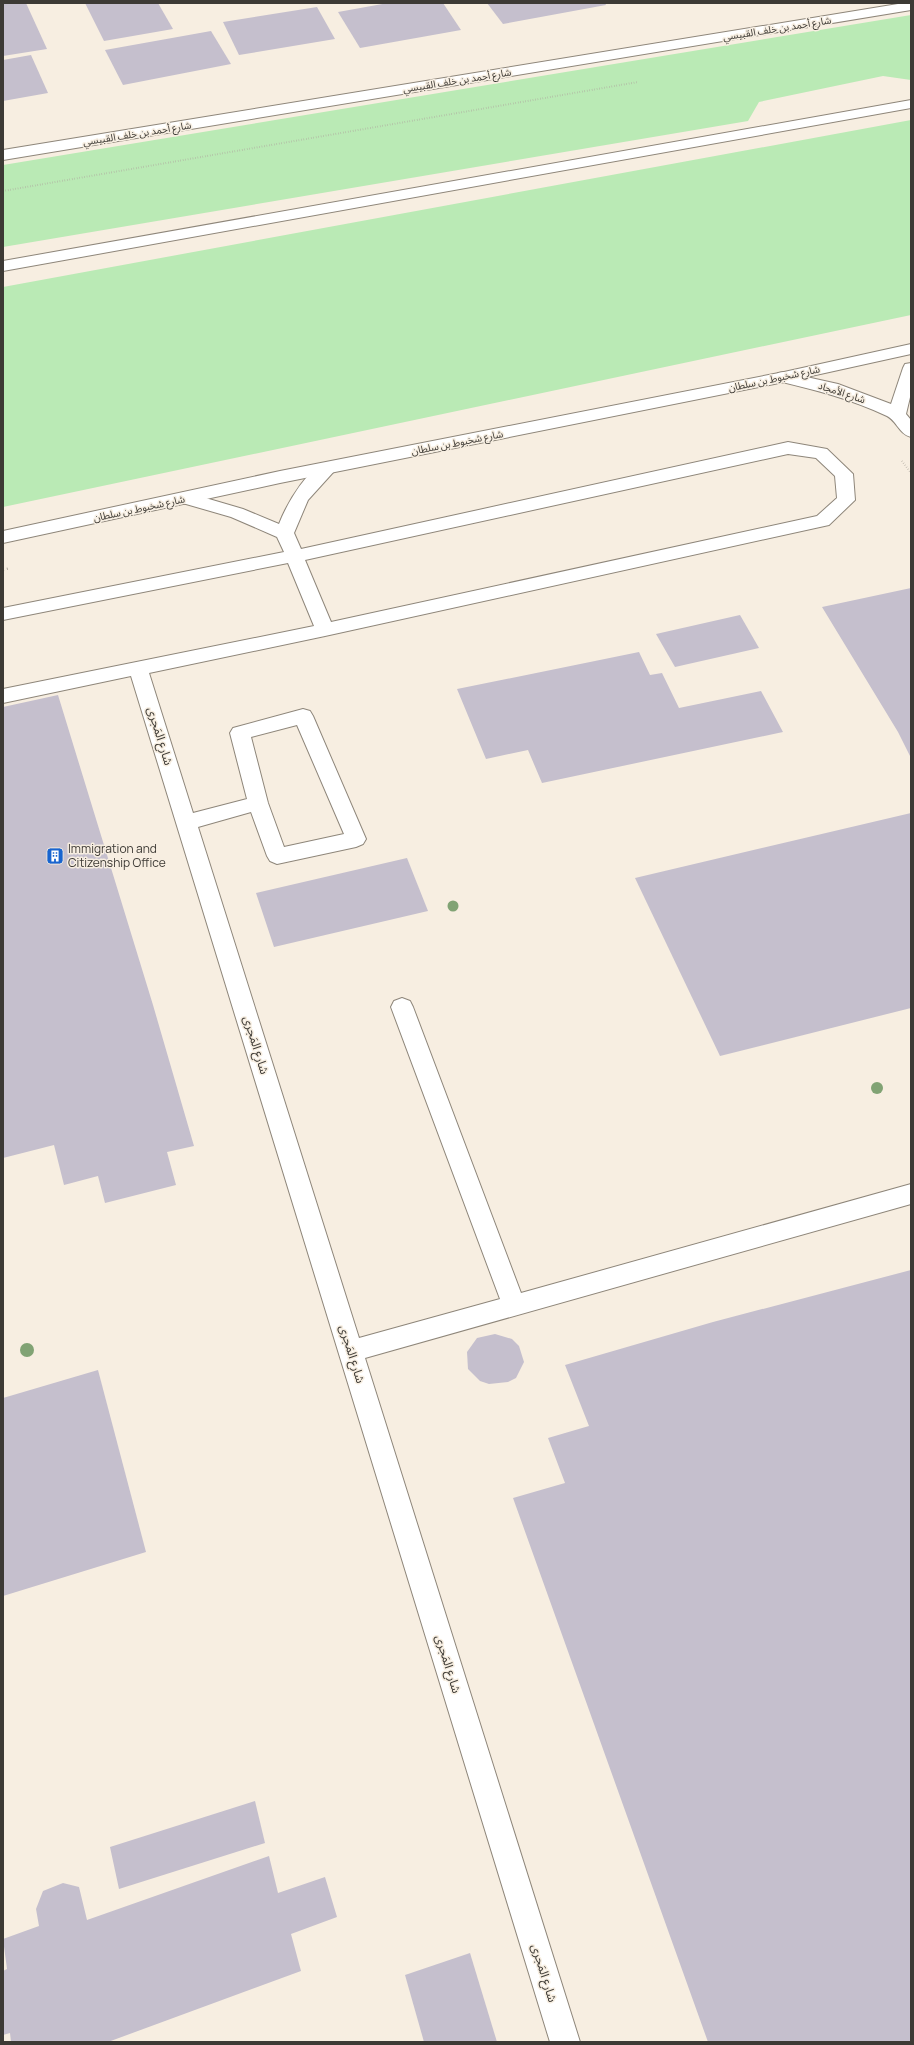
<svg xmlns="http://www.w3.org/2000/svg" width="914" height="2045" viewBox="0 0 914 2045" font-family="Manrope,'Noto Sans Arabic',sans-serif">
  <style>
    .green { fill: #baeab5 }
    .building { fill: #c5bfcd }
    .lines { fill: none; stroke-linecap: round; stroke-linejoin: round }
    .lane-casing { stroke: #8e867a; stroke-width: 2 }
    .street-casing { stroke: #8e867a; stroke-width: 2 }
    .primary-casing { stroke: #8e867a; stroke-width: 2 }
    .path-far1 { stroke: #afa99f; stroke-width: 2; stroke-dasharray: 0.5 2; stroke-linecap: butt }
    .path { stroke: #afa99f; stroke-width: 2.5; stroke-dasharray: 1 3; stroke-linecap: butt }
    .lane { fill: #fff; fill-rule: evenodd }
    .street { fill: #fff; fill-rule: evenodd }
    .primary { fill: #fff; fill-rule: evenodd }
    .tree { fill: #81a374 }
    .labels { text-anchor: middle; stroke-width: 3; stroke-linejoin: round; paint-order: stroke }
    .far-street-label { font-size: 10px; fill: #3d3a35; stroke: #f7eee1 }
    .street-label { font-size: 12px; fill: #3d3a35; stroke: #f7eee1 }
    .poi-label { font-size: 12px; fill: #3d3a35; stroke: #f7eee1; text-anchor: start }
  </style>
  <rect width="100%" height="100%" fill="#f7eee1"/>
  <g class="green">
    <path d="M911 15V80L883 76 759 102 748 121 3 247V165Z"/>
    <path d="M911 120V315L3 507V287Z"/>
  </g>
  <g class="building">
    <path d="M3 3H26L47 49 3 56Z"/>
    <path d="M85 3H158L173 29 104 41Z"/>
    <path d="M388 3H443L461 30 360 48 338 12Z"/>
    <path d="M487 3H605L606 5 503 24Z"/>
    <path d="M317 7 335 39 239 55 223 22Z"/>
    <path d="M211 31 231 64 123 85 105 50Z"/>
    <path d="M31 55 48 93 3 101V60Z"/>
    <path d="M911 588V758L898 732 822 607Z"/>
    <path d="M740 615 759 648 675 667 656 634Z"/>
    <path d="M639 652 650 675 662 673 679 708 761 691 783 732 542 783 528 750 486 759 457 689Z"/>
    <path d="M58 695 153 1005 194 1146 167 1152 176 1185 105 1203 98 1176 64 1185 54 1145 3 1158V707Z"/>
    <path d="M911 813V1008L720 1056 635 878Z"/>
    <path d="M407 858 428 911 274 947 256 893Z"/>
    <path d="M911 1270V2042H708L513 1498 565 1483 548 1438 589 1426 565 1365 713 1322Z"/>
    <path d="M495 1334 512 1339 519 1346 524 1362 516 1378 508 1382 489 1384 480 1381 468 1369 467 1352 477 1338Z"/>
    <path d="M98 1370 146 1552 3 1596V1398Z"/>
    <path d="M255 1801 265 1843 119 1889 110 1847Z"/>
    <path d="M269 1856 278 1893 325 1877 337 1917 291 1934 301 1971 108 2042H11L10 2033 3 2035V1971L7 1969 3 1939 39 1926 36 1909 43 1891 63 1883 79 1887 87 1920Z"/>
    <path d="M470 1953 497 2042H424L405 1975Z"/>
  </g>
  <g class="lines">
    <g class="lane-casing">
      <path id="lane" d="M788 442 827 449 853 474 855 500 829 525 325 636 149 673 193 813 247 799 230 733 233 728 303 709 310 711 313 716 366 839 363 844 356 847 277 864 270 861 267 856 251 812 198 827 359 1338 500 1299 391 1007 394 1001 402 998 410 1001 413 1007 521 1293 911 1184V1204L365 1358 580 2042H550L131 676 3 703V689L314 626 288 563 3 620V608L284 552 277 537 231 517 179 502 176 498 179 494 185 492 243 509 279 524C286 506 311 458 334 464L337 468 308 500 294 533 301 549ZM788 454 816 458 835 476 837 498 817 516 331 622 305 560ZM297 725 344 834 284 847 268 803 251 737Z"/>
    </g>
    <g class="street-casing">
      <g id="street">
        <path d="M904 3H911V10L3 160V150Z"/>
        <path d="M911 363V393L906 414 911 420V437C899 434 897 421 887 416 851 399 816 390 778 381L776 377 778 373 784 372 838 384 891 404 903 368 905 364Z"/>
      </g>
    </g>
    <g class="primary-casing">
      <g id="primary">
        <path d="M911 100V108L3 271V261Z"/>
        <path d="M911 344V354L784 382 280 483 3 543V531L280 471 784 372Z"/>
      </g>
    </g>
    <g class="path-far1">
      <path d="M3 191 638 82"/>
      <path d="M902 461 911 473"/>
    </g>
    <path class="path" d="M3 570 10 568"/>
    <use href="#lane" class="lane"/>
    <use href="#street" class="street"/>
    <use href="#primary" class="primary"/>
  </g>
  <g class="tree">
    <circle cx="453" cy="906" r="5.5"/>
    <circle cx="877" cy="1088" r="6"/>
    <circle cx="27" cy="1350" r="7"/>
  </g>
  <defs>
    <g id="building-square" transform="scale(0.9)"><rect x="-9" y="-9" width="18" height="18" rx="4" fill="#1864cf" stroke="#f7eee1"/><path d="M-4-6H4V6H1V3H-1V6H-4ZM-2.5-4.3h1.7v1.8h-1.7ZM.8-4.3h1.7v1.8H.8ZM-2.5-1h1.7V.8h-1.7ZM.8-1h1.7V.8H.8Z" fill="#fff"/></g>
  </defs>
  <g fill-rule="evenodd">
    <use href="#building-square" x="55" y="856"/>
  </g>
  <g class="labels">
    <g class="far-street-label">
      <text transform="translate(777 28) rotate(-9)" y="4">شارع أحمد بن خلف القبيسي</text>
      <text transform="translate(457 80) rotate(-9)" y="4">شارع أحمد بن خلف القبيسي</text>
      <text transform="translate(137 133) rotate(-9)" y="4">شارع أحمد بن خلف القبيسي</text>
      <text transform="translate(774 378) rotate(-12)" y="4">شارع شخبوط بن سلطان</text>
      <text transform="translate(842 392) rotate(18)" y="4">شارع الأمجاد</text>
      <text transform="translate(457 442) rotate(-11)" y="4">شارع شخبوط بن سلطان</text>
      <text transform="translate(139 508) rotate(-12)" y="4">شارع شخبوط بن سلطان</text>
    </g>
    <g class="street-label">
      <text transform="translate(160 736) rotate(73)" y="4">شارع المَجرى</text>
      <text transform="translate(256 1045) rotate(73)" y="4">شارع المَجرى</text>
      <text transform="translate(352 1354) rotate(73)" y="4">شارع المَجرى</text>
      <text transform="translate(448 1664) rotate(73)" y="4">شارع المَجرى</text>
      <text transform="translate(544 1973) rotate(73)" y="4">شارع المَجرى</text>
    </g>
    <g class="poi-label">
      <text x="68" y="853">Immigration and<tspan x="68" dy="14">Citizenship Office</tspan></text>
    </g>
  </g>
  <rect width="914" height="2045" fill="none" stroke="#3d3a35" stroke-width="8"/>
</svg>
